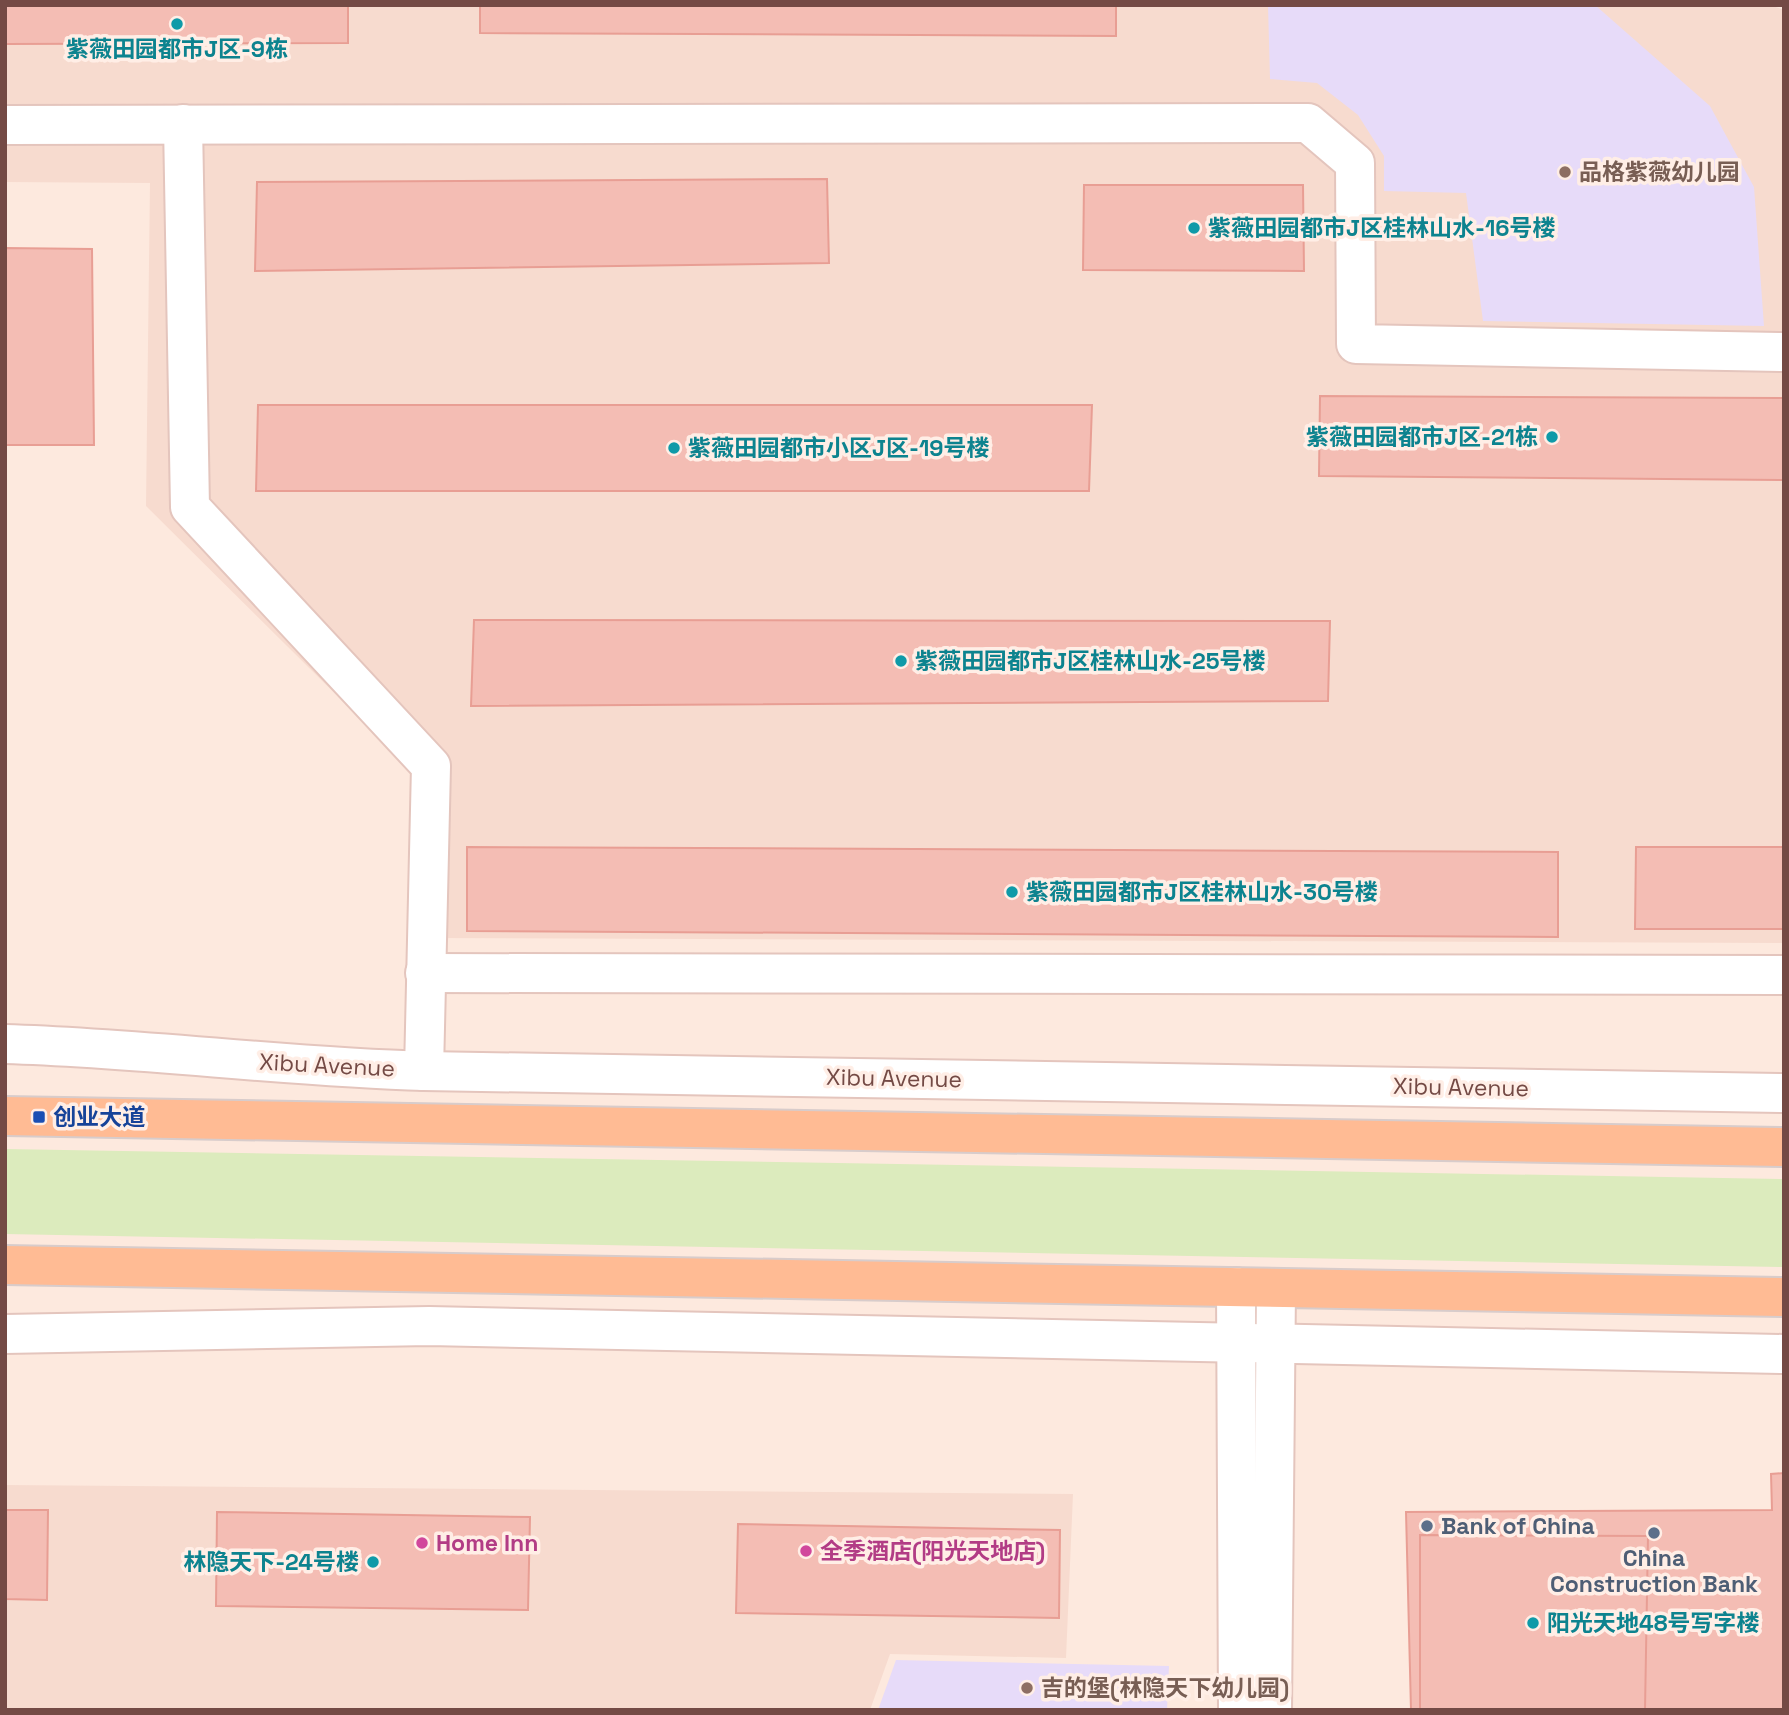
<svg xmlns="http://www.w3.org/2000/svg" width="1789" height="1715" viewBox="0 0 1789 1715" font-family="'Space Grotesk','Noto Sans SC',sans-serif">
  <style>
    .residential { fill: #f7dbcf }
    .education { fill: #e7dbf9 }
    .green { fill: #dcebbd }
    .building { fill: #f4bdb4; stroke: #e89e94; stroke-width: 2 }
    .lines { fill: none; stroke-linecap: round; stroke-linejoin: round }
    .minor-casing { stroke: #e4c5bd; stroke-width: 42 }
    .major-casing { stroke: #d8cccb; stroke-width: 42 }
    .minor { stroke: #fff; stroke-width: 38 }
    .major { stroke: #ffbb94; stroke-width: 38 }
    .culture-dot { fill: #0f9aa8; stroke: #ffeee6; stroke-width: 2.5 }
    .education-dot { fill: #8d6e63; stroke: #ffeee6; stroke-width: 2.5 }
    .transit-dot { fill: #1a4fb4; stroke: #ffeee6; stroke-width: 2.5 }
    .service-dot { fill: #5c6f8a; stroke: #ffeee6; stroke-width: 2.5 }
    .hotel-dot { fill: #d1479c; stroke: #ffeee6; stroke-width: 2.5 }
    .labels { text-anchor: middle; stroke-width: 7; stroke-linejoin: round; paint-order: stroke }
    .culture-label { font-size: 23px; font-weight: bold; fill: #0d838f; stroke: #ffeee6; text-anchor: start }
    .education-label { font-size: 23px; font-weight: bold; fill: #785e54; stroke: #ffeee6; text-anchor: start }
    .street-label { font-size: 23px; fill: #744a45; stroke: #ffeee6 }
    .transit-label { font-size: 23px; font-weight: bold; fill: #164399; stroke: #ffeee6; text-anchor: start }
    .service-label { font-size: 23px; font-weight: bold; fill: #4e5e75; stroke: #ffeee6; text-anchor: start }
    .hotel-label { font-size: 23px; font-weight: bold; fill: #b23c85; stroke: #ffeee6; text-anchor: start }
  </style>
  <rect width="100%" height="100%" fill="#fde9de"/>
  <g class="residential">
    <path d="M5 5H1770L1784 10V943L417 938 421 779 146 506 150 183 5 182Z"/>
    <path d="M5 1485 1073 1494 1066 1658 890 1654 870 1710H5Z"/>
  </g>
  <g class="education">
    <path d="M1268 5H1595L1710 106 1754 187 1764 326 1483 321 1466 193 1384 191V156L1358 115 1317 83 1270 79Z"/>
    <path d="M896 1660 1169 1666 1167 1710H878Z"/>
  </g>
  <path class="green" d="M5 1149 1784 1179V1267L5 1234Z"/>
  <g class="building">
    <path d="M5 5H348V43L5 44Z"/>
    <path d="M480 5H1116V36L480 33Z"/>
    <path d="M827 179 829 263 255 271 257 182Z"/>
    <path d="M1084 185H1303L1304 271 1083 270Z"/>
    <path d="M5 248 92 249 94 445H5Z"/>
    <path d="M1320 396 1784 398V480L1319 476Z"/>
    <path d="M258 405H1092L1089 491H256Z"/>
    <path d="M474 620 1330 621 1328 701 471 706Z"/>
    <path d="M467 847 1558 852V937L467 931Z"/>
    <path d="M1636 847H1784V929H1635Z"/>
    <path d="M1784 1473V1710H1411L1406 1512 1772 1510 1771 1474Z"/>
    <path d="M5 1510H48L47 1600 5 1599Z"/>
    <path d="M217 1512 530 1517 528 1610 216 1606Z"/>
    <path d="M738 1524 1060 1530 1059 1618 736 1613Z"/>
    <path d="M1420 1535 1648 1536 1645 1710H1420Z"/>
  </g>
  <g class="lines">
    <g class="minor-casing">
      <g id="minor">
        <path d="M183 124 190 507 431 766 424 1071"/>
        <path d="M5 125 1308 123 1355 163 1356 344 1784 352"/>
        <path d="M425 973 1784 975"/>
        <path d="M5 1044C145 1048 284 1067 424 1071L1784 1093"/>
        <path d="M1236 1287 1238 1710"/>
        <path d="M5 1334 429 1326 1784 1354"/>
        <path d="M1272 1710 1276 1288"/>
      </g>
    </g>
    <g class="major-casing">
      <g id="major">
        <path d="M5 1116 1784 1147"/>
        <path d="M5 1265 1784 1297"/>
      </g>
    </g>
    <use href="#minor" class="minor"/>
    <use href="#major" class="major"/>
  </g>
  <g class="culture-dot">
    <circle cx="177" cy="24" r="7"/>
    <circle cx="1194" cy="228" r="7"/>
    <circle cx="1552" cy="437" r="7"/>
    <circle cx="674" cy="448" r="7"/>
    <circle cx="901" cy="661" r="7"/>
    <circle cx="1012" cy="892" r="7"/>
    <circle cx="373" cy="1562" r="7"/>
    <circle cx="1533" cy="1623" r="7"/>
  </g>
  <g class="education-dot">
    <circle cx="1565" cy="172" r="7"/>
    <circle cx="1027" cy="1688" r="7"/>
  </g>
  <rect class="transit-dot" x="32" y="1110" width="14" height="14" rx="3.5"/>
  <g class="service-dot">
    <circle cx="1427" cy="1526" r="7"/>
    <circle cx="1654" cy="1533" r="7"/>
  </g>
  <g class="hotel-dot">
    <circle cx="422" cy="1543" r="7"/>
    <circle cx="806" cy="1551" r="7"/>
  </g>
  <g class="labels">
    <g class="culture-label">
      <text x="177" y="57" text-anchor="middle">紫薇田园都市J区-9栋</text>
      <text x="1208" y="236">紫薇田园都市J区桂林山水-16号楼</text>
      <text x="1538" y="445" text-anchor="end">紫薇田园都市J区-21栋</text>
      <text x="688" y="456">紫薇田园都市小区J区-19号楼</text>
      <text x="915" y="669">紫薇田园都市J区桂林山水-25号楼</text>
      <text x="1026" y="900">紫薇田园都市J区桂林山水-30号楼</text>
      <text x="359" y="1570" text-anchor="end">林隐天下-24号楼</text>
      <text x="1547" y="1631">阳光天地48号写字楼</text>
    </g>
    <g class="education-label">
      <text x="1579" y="180">品格紫薇幼儿园</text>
      <text x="1041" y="1696">吉的堡(林隐天下幼儿园)</text>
    </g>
    <g class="street-label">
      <text transform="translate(327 1065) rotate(3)" y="8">Xibu Avenue</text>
      <text transform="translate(894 1078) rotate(1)" y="8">Xibu Avenue</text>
      <text transform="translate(1461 1087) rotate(1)" y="8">Xibu Avenue</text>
    </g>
    <g class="transit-label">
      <text x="53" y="1125">创业大道</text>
    </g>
    <g class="service-label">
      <text x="1441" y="1534">Bank of China</text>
      <text x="1654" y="1566" text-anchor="middle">China<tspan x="1654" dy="26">Construction Bank</tspan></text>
    </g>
    <g class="hotel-label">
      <text x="436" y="1551">Home Inn</text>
      <text x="820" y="1559">全季酒店(阳光天地店)</text>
    </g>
  </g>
  <rect width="1789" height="1715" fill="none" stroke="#744a45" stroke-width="14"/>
</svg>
